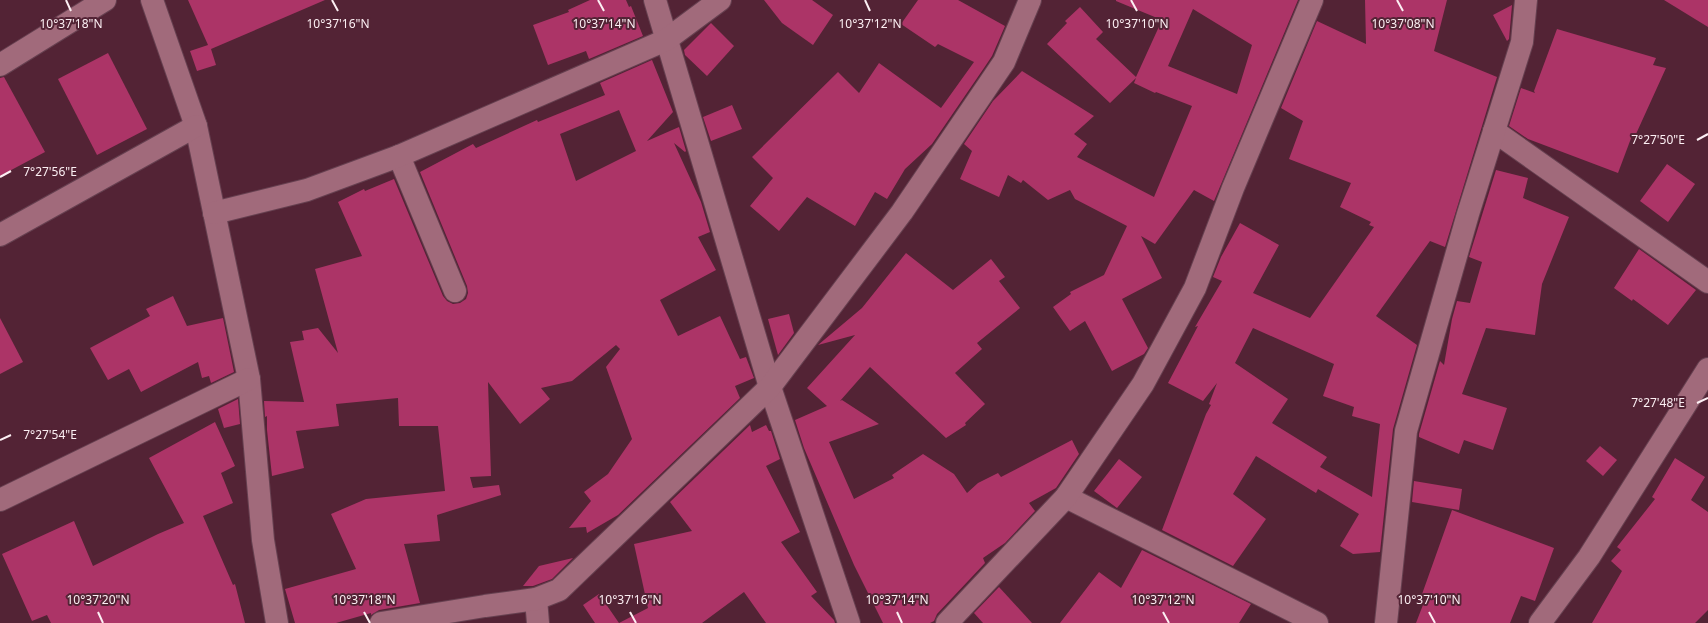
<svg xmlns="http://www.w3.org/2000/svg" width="1708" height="623" viewBox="0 0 1708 623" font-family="'Noto Sans',sans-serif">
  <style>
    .building { fill: #ac3467; fill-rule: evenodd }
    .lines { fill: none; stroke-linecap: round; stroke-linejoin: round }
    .minor-casing { stroke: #664050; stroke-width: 24 }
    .minor { stroke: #a16a7b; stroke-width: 22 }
    .ticks { fill: none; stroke: #fceff3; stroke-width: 2 }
    .ticks-label { font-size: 12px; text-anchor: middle; fill: #fceff3; stroke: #532335; stroke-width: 4; stroke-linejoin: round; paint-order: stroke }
  </style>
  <rect width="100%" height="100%" fill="#532335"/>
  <g class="building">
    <path d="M188 0H325L211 49 216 65 197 71 190 51 208 45Z"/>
    <path d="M590 0H626L629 7 631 6 643 36 589 59 586 51 548 65 533 25 569 12 568 10Z"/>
    <path d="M764 0H812L833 15 813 45 782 23Z"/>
    <path d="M918 0H958L1005 26 992 56 984 68 981 66 984 68 932 144 905 169 887 199 875 192 855 226 807 197 779 231 750 206 773 178 752 157 838 72 859 93 879 63 941 108 974 62 938 44 935 47 901 24Z"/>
    <path d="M1116 0H1298L1214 201 1194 190 1155 244 1141 236 1162 278 1122 299 1148 348 1144 354 1112 371 1085 321 1070 331 1053 307 1071 294 1070 292 1104 275 1127 226 1075 199 1070 190 1048 200 1023 180 1021 183 1008 175 999 197 960 179 972 151 964 144 993 101 1022 71 1094 116 1074 134 1087 144 1077 157 1154 197 1192 106 1156 92 1155 93 1134 83 1136 78 1110 103 1047 44 1067 23 1065 21 1080 7 1103 32 1096 39 1136 77 1162 20 1116 1ZM1193 9 1252 45 1237 94 1168 66Z"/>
    <path d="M1365 0H1447L1434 51 1497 77 1445 247 1430 241 1376 316 1417 345 1393 429 1380 552 1353 554 1340 546 1359 514 1318 489 1316 493 1256 456 1233 494 1266 519 1233 566 1162 530 1206 414 1211 405 1209 404 1217 383 1203 401 1168 383 1198 326 1195 327 1222 281 1213 277 1221 257 1240 223 1279 245 1253 293 1310 318 1374 227 1369 225 1371 222 1340 207 1351 183 1289 159 1303 121 1281 108 1317 21 1366 44ZM1253 328 1334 364 1323 396 1354 407 1352 416 1380 424 1372 497 1320 467 1327 457 1272 423 1288 399 1235 363Z"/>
    <path d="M1664 0H1708V27Z"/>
    <path d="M1512 5 1509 39 1507 41 1493 15Z"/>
    <path d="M711 23 734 46 707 76 685 55 684 50Z"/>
    <path d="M1557 29 1656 58 1653 65 1666 68 1636 134 1633 133 1618 173 1528 139 1509 126 1521 88 1535 93 1534 91Z"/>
    <path d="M108 53 147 129 97 155 58 79Z"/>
    <path d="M652 60 673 112 647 141 679 127 686 151 685 152 674 143 701 202 710 232 698 237 716 270 660 300 678 336 720 316 740 359 746 357 754 378 735 386 740 398 618 515 587 533 586 527 569 528 591 501 584 492 608 474 632 439 606 367 620 349 616 345 572 381 541 388 550 399 520 424 488 382 491 476 470 477 473 488 499 485 501 495 437 515 440 541 404 544 420 603 379 610 371 615V613L336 623H295L285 589 356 569 331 514 366 499 445 491 438 426H399L398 398 336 404 339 426 296 431 304 468 272 476 267 430V416L265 417 264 401 304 402 290 342 304 340 302 331 318 328 338 353 315 269 362 256 338 202 364 189 365 191 394 179 443 296 447 301 453 304 460 303 466 299 468 293 467 286 420 172 473 144 476 148 537 120 538 122 605 95 600 83ZM619 110 636 151 576 181 560 134Z"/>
    <path d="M4 77 45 152 0 176V78Z"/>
    <path d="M732 105 742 129 711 141 703 117Z"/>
    <path d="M1667 164 1695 184 1668 222 1640 201Z"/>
    <path d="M1496 170 1528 178 1523 198 1569 217 1542 284 1535 335 1486 328 1462 394 1507 408 1493 450 1464 440 1459 454 1419 437V434L1440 361 1444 365 1452 319 1457 301 1470 303 1482 262 1469 257Z"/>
    <path d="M1639 249 1696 290 1668 325 1633 299 1632 301 1614 288Z"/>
    <path d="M906 253 953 290 991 259 1005 277 999 281 1020 308 977 343 982 349 955 373 985 404 965 423 966 425 946 438 870 367 840 401 842 400 879 424 829 442 854 499 894 478 892 475 923 454 954 474 967 493 978 483 998 473 1001 477 1072 440 1079 454 1056 488 1029 503 1035 511 1005 543 983 558 985 563 937 614 934 621 930 623H883L854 565 804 448 795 420 827 406 807 388 855 335 818 345 862 308Z"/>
    <path d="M173 296 187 326 223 318 234 372 211 383 209 376 202 378 198 362 141 392 129 369 108 380 90 348 150 316 146 309Z"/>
    <path d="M789 314 794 333 778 355 768 319Z"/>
    <path d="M0 318 23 362 0 374Z"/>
    <path d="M238 399 240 424 224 428 218 409Z"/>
    <path d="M215 422 235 466 221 473 233 503 203 516 233 585 235 584 245 623H51L47 615 32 621 2 554 74 521 93 566 158 534 184 523 149 458Z"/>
    <path d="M750 425 752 432 766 425 769 431H771L780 459 766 466 800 532 781 542 817 592 811 596 834 620 835 623H766L744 592 702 623H595L583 605 599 594 619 623 648 608 634 544 692 531 670 502Z"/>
    <path d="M1600 446 1617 460 1603 476 1586 461Z"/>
    <path d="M1675 458 1705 477 1691 500 1708 512V610L1695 623H1592L1622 571 1611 561 1621 550 1617 547 1655 499 1652 497Z"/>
    <path d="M1119 459 1142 477 1117 508 1094 491Z"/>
    <path d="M1414 481 1462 489 1459 510 1412 502Z"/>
    <path d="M1452 510 1554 548 1535 601 1521 596 1510 623H1416L1426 597H1421Z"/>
    <path d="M1142 550 1251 604 1239 623H1060L1099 572 1121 588Z"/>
    <path d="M573 558 552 579 533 586H523L539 566Z"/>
    <path d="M999 587 1032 623H983L974 613Z"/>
  </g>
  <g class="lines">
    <g class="minor-casing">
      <g id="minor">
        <path d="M152 0 196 126 249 379 263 540 277 623"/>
        <path d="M655 0 770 387 849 623"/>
        <path d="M0 65 105 0"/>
        <path d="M1494 131 1708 282"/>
        <path d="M399 156 455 291"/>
        <path d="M214 213 307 190 399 156 666 40 720 0"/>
        <path d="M0 235 196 126"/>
        <path d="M1066 497 1317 623"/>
        <path d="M0 500 249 379"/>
        <path d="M536 599 538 623"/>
        <path d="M381 623 485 606 536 599 559 590 770 387 902 212 1004 62 1030 0"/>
        <path d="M947 623 1066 497 1143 384 1195 288 1233 188 1312 0"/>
        <path d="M1386 623 1406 431 1468 214 1522 42 1526 0"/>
        <path d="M1540 623 1589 557 1708 369"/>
      </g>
    </g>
    <use href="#minor" class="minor"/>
  </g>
  <path class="ticks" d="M66 0 71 11M332 0 338 11M598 0 604 11M865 0 870 11M1131 0 1137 11M1397 0 1403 11M1697 140 1708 134M0 177 11 171M1697 403 1708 398M0 440 11 435M98 612 103 623M364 612 370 623M630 612 636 623M897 612 902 623M1163 612 1169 623M1429 612 1435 623"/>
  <g class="ticks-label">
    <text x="71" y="28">10°37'18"N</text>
    <text x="338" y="28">10°37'16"N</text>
    <text x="604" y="28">10°37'14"N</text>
    <text x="870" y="28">10°37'12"N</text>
    <text x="1137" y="28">10°37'10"N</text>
    <text x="1403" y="28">10°37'08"N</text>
    <text x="1658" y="144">7°27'50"E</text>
    <text x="50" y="176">7°27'56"E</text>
    <text x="1658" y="407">7°27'48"E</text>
    <text x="50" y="439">7°27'54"E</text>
    <text x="98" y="604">10°37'20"N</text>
    <text x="364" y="604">10°37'18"N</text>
    <text x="630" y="604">10°37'16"N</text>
    <text x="897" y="604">10°37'14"N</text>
    <text x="1163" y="604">10°37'12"N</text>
    <text x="1429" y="604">10°37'10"N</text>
  </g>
</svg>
